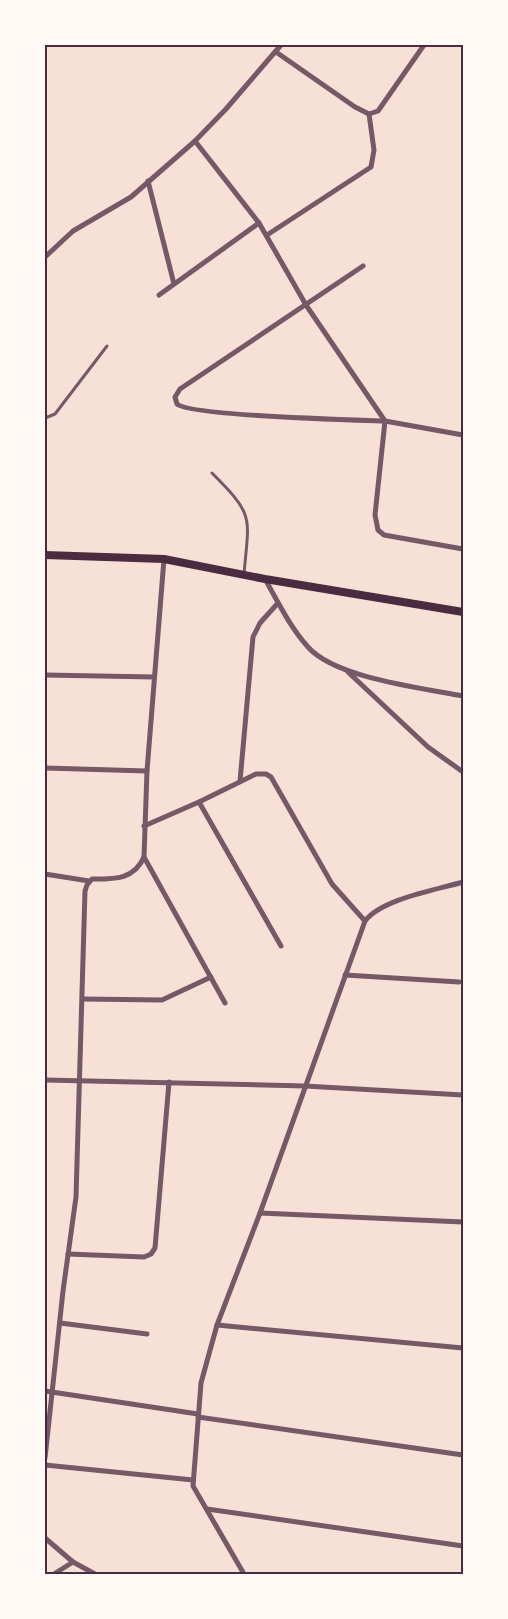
<svg xmlns="http://www.w3.org/2000/svg" width="508" height="1619" viewBox="0 0 508 1619" font-family="Raleway,sans-serif">
  <style>
    .lines { fill: none; stroke-linecap: round; stroke-linejoin: round }
    .service { stroke: #755966; stroke-width: 3 }
    .minor { stroke: #755966; stroke-width: 5 }
    .secondary { stroke: #4a2c40; stroke-width: 8 }
    .neatline { fill: none; stroke: #4a2c40; stroke-width: 2 }
  </style>
  <rect width="100%" height="100%" fill="#f7e1d7"/>
  <g class="lines">
    <g class="service">
      <path d="M45 418 55 414 107 346"/>
      <path d="M212 473C255 516 249 516 244 574"/>
    </g>
    <g class="minor">
      <path d="M276 52 355 107 369 114 378 111 424 45"/>
      <path d="M195 141 259 223 306 305 385 421 463 435"/>
      <path d="M148 181 174 284"/>
      <path d="M267 235 371 167 374 150 369 114"/>
      <path d="M45 257 73 231 131 197 195 141 226 109 281 45"/>
      <path d="M363 266 180 389 175 397 177 404C190 416 356 420 385 421L375 515 378 530 384 535 463 549"/>
      <path d="M159 295 259 223"/>
      <path d="M265 579C278 602 290 627 308 647 335 678 422 688 463 696"/>
      <path d="M348 672 428 747 463 772"/>
      <path d="M45 675 154 677"/>
      <path d="M45 768 147 771"/>
      <path d="M240 781 253 637 260 623 278 603"/>
      <path d="M199 802 281 946"/>
      <path d="M144 826 199 802 256 774H266L271 777 332 884 365 921"/>
      <path d="M144 857 225 1003"/>
      <path d="M45 874 89 881"/>
      <path d="M345 975 459 982"/>
      <path d="M83 999 162 1000 211 977"/>
      <path d="M45 1080 305 1086 463 1095"/>
      <path d="M260 1213 463 1222"/>
      <path d="M68 1254 144 1257 151 1254 155 1248 169 1082"/>
      <path d="M60 1323 147 1334"/>
      <path d="M217 1325 463 1348"/>
      <path d="M45 1391 198 1414"/>
      <path d="M198 1417 463 1455"/>
      <path d="M45 1458 63 1291 76 1197 85 891 87 885 92 879C114 879 134 880 144 857L147 771 164 559"/>
      <path d="M45 1465 193 1480"/>
      <path d="M207 1509 463 1546"/>
      <path d="M45 1538 73 1562 95 1574"/>
      <path d="M54 1574 73 1562"/>
      <path d="M244 1574 193 1486 201 1383 217 1325 260 1213 365 921C382 899 436 890 463 882"/>
    </g>
    <path class="secondary" d="M45 555 164 559 265 579 463 612"/>
  </g>
  <rect width="508" height="1619" fill="none" stroke="#fffaf5" stroke-width="92"/>
  <rect x="46" y="46" width="416" height="1527" class="neatline"/>
</svg>
